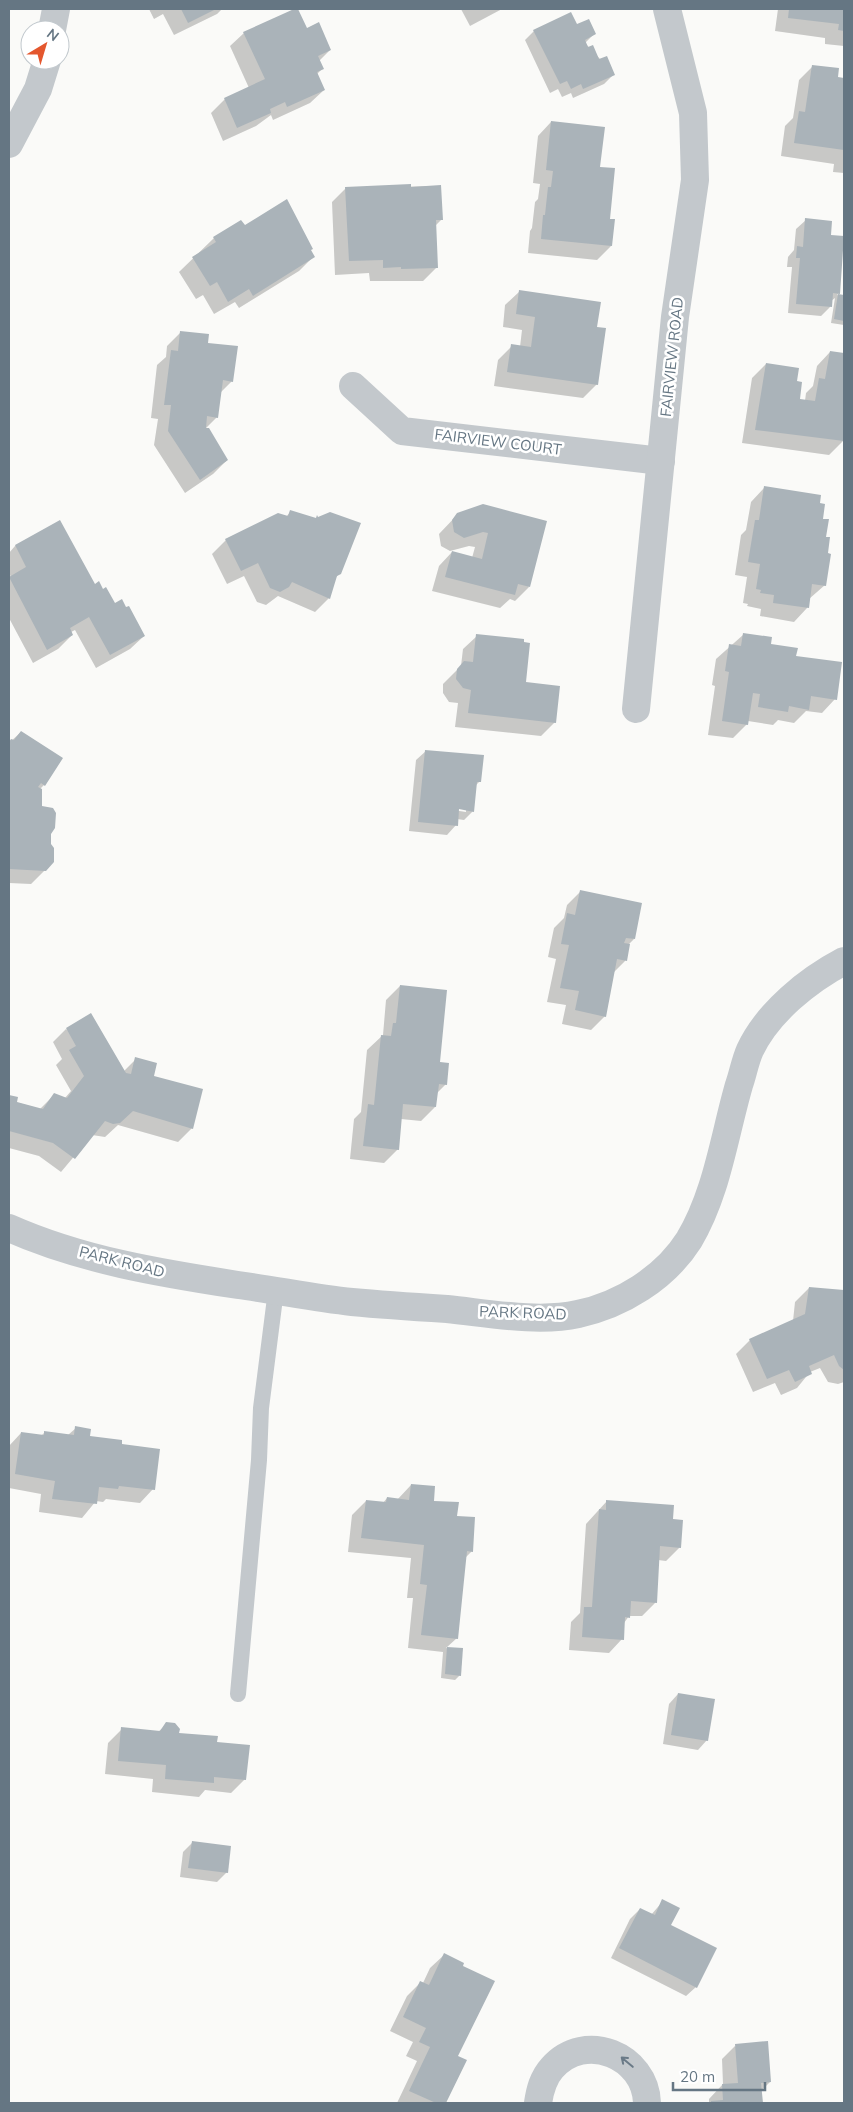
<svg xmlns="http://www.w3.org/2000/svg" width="853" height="2112" viewBox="0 0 853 2112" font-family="Mulish,sans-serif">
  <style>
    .shadow { fill: #0003; fill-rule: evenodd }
    .building { fill: #aab3b9 }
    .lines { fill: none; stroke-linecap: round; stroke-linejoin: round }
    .lane { stroke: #c3c8cc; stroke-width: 16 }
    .street { stroke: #c3c8cc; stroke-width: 28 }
    .oneway { stroke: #6a7a87 }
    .labels { text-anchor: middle; stroke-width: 5; stroke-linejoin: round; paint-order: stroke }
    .street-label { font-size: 15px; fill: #657683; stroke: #fff }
  </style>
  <rect width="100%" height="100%" fill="#fafaf8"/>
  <g class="shadow">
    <path d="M149 9H222L217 14 174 35 163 14 154 19Z"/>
    <path d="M297 9 306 29 330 50 319 61 322 69 317 74 324 90 310 103 273 120 271 115 256 126 223 141 211 113 225 99 249 88 230 46 244 33Z"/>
    <path d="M461 9H502L470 26Z"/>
    <path d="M778 9H844V46L825 44V38L775 31Z"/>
    <path d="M576 26 594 34 585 43 614 74 604 84 573 98 571 93 562 97 558 89 550 93 525 40 534 31Z"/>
    <path d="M813 66 837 78 844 79V173L833 172 834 164 781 156 785 126 793 118 799 80Z"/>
    <path d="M551 122 599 168 609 220 611 246 597 260 528 253 530 231 532 228 535 202 538 199 540 184 533 183 538 136Z"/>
    <path d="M440 186 442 219 435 226 437 267 423 281H370L369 273 335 275 332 202 346 188Z"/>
    <path d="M806 220 839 293 837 295 844 296V325L831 323 835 298 831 301 830 307 821 316 788 313 792 267H787L788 257 794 250 796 229Z"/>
    <path d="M244 227 309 251 313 257 299 271 239 308 235 302 214 314 203 295 196 299 179 272 214 238Z"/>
    <path d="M519 292 596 328 597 384 583 398 494 386 498 360 512 346 520 347 522 330 503 327 505 305Z"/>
    <path d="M181 332 206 344 232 381 220 393 217 417 205 429 227 460 213 474 185 493 154 445 158 419 151 418 157 365 166 357 167 346Z"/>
    <path d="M830 352 844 355 843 441 829 455 742 443 752 378 766 364 796 382 798 400 805 401 806 393 813 386 817 366Z"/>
    <path d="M764 488 818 504 824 538 825 585 809 599 807 608 794 622 760 616 761 609 747 606 748 604 743 603 747 577 735 575 741 535 746 530 751 502Z"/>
    <path d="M483 506 529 587 515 601 510 599 500 608 432 591 439 566 452 552 472 558 475 547 469 546 450 551 441 546 439 534 458 514Z"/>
    <path d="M291 511 340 573 334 579 329 598 315 612 278 596 266 605 257 602 244 576 227 584 212 554 226 540 286 517Z"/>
    <path d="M60 522 94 585 144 636 130 649 96 668 75 630 71 632 72 635 58 649 33 663 9 618V579L11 577 9 573V553L15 546Z"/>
    <path d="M743 635 795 657 835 699 822 713 806 711 794 723 778 720 773 725 748 721 747 724 733 738 708 735 715 686 712 685 716 659Z"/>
    <path d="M477 636 555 722 541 736 455 727 458 703 449 702 443 693V684L461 666 463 649Z"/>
    <path d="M21 732 44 785 40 789 41 807 49 833 45 870 31 884 9 883V743Z"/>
    <path d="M426 751 480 781 475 786 473 811 464 820 457 819 456 825 447 835 409 831 416 760ZM453 807 466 809V812L453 810Z"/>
    <path d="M580 892 634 939 629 944 625 961 613 973 605 1016 591 1030 562 1024 566 1005 547 1002 556 959 548 957 554 928 564 918 567 905Z"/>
    <path d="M400 986 438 1063 446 1084 436 1094 435 1107 421 1121 401 1119 398 1149 384 1163 350 1159 354 1119 361 1112 367 1050 383 1035 386 1000Z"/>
    <path d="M66 1029 124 1071 136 1059 153 1077 192 1128 178 1142 118 1125 105 1137 92 1135 61 1172 39 1156 9 1148V1096L17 1098 15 1102 40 1109 54 1095 65 1098 71 1091 56 1065 62 1059 53 1042Z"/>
    <path d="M809 1288 841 1316 844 1322V1382L838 1384 828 1382 820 1368 810 1372 797 1388 781 1395 775 1383 753 1392 736 1354 750 1340 793 1321 795 1302Z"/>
    <path d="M76 1428 89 1437 121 1445 153 1489 140 1503 106 1499 103 1502 96 1501 82 1518 39 1512 41 1494 9 1488V1446L21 1433 41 1436 45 1432 68 1435Z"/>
    <path d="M411 1485 456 1517 472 1551 465 1558 457 1638 446 1648 462 1650 460 1675 455 1680 441 1678 443 1652 408 1648 413 1598H407L411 1558 348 1552 352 1515 366 1501 383 1503 387 1498 397 1500Z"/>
    <path d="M607 1501 672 1520 680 1547 666 1561 658 1560 655 1603 642 1616H629L624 1623 622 1639 609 1653 569 1650 571 1622 580 1613 586 1524Z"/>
    <path d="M678 1694 707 1740 698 1750 663 1744 669 1704Z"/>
    <path d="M167 1724 178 1734 216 1743 245 1779 231 1793 205 1790 199 1797 152 1792 153 1779 105 1774 108 1743 122 1729 158 1732Z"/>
    <path d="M192 1843 227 1872 217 1882 180 1877 183 1852Z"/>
    <path d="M663 1901 669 1926 696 1987 686 1996 611 1958 630 1919 640 1909 651 1915Z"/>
    <path d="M444 1955 457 2057 465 2061 445 2103H397L417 2061 406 2056 413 2042 390 2031 407 1996 421 1982 423 1983 430 1968Z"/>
    <path d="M735 2046 770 2082 761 2091 762 2103H709V2099L723 2084 722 2059Z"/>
  </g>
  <g class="building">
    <path d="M181 9H216L188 23Z"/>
    <path d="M294 9H298L307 28 319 22 331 50 318 56 324 69 317 72 325 90 287 107 285 102 270 109 271 113 237 128 224 98 265 79 243 32Z"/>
    <path d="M789 9H844V31L838 30 839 24 788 18Z"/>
    <path d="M571 12 577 24 589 19 596 34 585 40 588 47 593 45 599 59 607 56 615 75 583 89 581 84 571 89 567 81 560 84 533 30Z"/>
    <path d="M812 65 839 68 838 77 844 78V150L794 143 799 111 805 112Z"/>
    <path d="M551 121 605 127 600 167 615 168 610 219H615L612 246 541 239 543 215H545L548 187H551L553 171 546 170Z"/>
    <path d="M411 184V187L441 185 443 220H436L438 268 401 269V267L383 268V260L349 261 345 187Z"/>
    <path d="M287 199 313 249 311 250 315 257 253 296 249 289 228 302 217 282 210 286 192 257 216 242 213 237 241 220 245 225Z"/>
    <path d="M805 218 832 221 831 235 844 236 840 294 833 293 832 307 796 304 800 258H796L797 246 803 247Z"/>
    <path d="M519 290 601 302 597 327 606 328 598 385 507 372 511 344 531 347 535 317 516 314Z"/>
    <path d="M838 294 844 295V321L834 319Z"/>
    <path d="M180 331 209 334 208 343 238 346 233 382 223 380 218 418 207 416 206 428H209L228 460 200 480 168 431 171 405H164L171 350 178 351Z"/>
    <path d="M830 351 844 353V441L755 430 766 363 799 368 797 381 802 382 800 399 815 401 819 378 825 379Z"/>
    <path d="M764 486 821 495 820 503 825 504 823 519H829L826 537H830L828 553 831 554 826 586 812 584 809 608 773 603 774 595 760 593 761 590 756 589 760 564 748 562 755 520H759Z"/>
    <path d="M483 504 547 521 530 587 518 584 515 595 445 577 452 551 482 559 488 533 483 532 464 538 454 532 452 520 457 513Z"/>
    <path d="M290 510 316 518 317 515 318 517 330 512 361 523 341 574 337 576 330 599 292 582 289 587 280 592 270 588 258 563 241 571 225 539 278 513 288 516Z"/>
    <path d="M60 520 95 584 99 581 103 589 106 587 115 603 122 599 126 607 129 606 145 636 110 655 89 617 70 628 73 635 47 650 9 577 26 567 15 545Z"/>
    <path d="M743 633 772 637 771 644 798 648 796 656 842 662 837 700 811 696 809 710 789 706 788 712 758 707 760 694 753 693 748 725 722 721 729 672 725 671 729 644 741 646Z"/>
    <path d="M476 634 524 639V642L530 643 526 682 560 686 556 723 468 713 471 690 463 688 456 679 457 669 464 661 473 662Z"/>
    <path d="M21 731 63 758 45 786 41 783 38 787 42 789V806L53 808 56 813 55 828 51 834V844L54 848V862L46 871 9 869V742L11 739 14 740Z"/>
    <path d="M425 750 484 755 481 782H477L474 812 459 809 458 826 418 822Z"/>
    <path d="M580 890 642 903 635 939 626 938 624 943 630 944 627 961 617 959 606 1017 575 1010 579 991 560 988 569 945 561 944 567 913 575 915Z"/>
    <path d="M400 985 447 990 440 1062 449 1063 447 1085 439 1084 436 1107 403 1104 399 1150 363 1146 368 1104 374 1105 381 1035 391 1036 393 1023H396Z"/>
    <path d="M91 1013 126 1073 131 1074 135 1057 157 1063 154 1076 203 1089 193 1129 133 1111 120 1123 113 1124 105 1121 75 1159 53 1143 9 1131V1095L18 1097 17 1102 43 1109 54 1093 67 1098 84 1076 69 1050 76 1046 66 1028Z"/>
    <path d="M809 1287 844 1290V1370L839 1366 834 1355 809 1366 812 1374 795 1382 789 1370 767 1379 749 1339 805 1314Z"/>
    <path d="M75 1426 91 1429 90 1436 122 1440V1444L160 1449 155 1490 119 1486 118 1489 99 1487 97 1504 52 1499 55 1481 15 1474 21 1432 44 1435V1431L74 1435Z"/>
    <path d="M411 1484 435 1486 434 1501 459 1502 457 1516 475 1517 473 1552 467 1551 458 1639 421 1635 427 1585 420 1584 424 1545 361 1538 366 1500 386 1502 387 1497 409 1500Z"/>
    <path d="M606 1500 674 1505 673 1519 683 1520 681 1548 660 1546 657 1603 631 1601 630 1618 625 1617 624 1640 582 1637 584 1607H592L599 1509 606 1510Z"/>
    <path d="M447 1647 463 1648 461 1676 445 1674Z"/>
    <path d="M678 1693 715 1699 708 1741 671 1735Z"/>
    <path d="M166 1722 175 1723 180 1729 179 1733 218 1736 217 1742 250 1745 246 1780 214 1777V1783L165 1779 166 1765 118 1761 121 1727 160 1731Z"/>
    <path d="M192 1841 231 1846 228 1873 188 1868Z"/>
    <path d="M662 1899 680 1908 671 1925 717 1948 697 1988 619 1948 640 1908 655 1915Z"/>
    <path d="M444 1953 464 1963 463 1966 495 1981 458 2056 467 2060 446 2103H436L409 2091 430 2047 419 2042 426 2028 403 2017 420 1981 429 1985Z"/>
    <path d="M768 2041 771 2082 761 2083 763 2103H711V2101L723 2100 722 2084 738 2083 735 2044Z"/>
  </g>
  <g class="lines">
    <path class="lane" d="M238 1694 259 1460 261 1408 276 1290"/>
    <g class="street">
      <path d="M52 30 56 9"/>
      <path d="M9 144 38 89 47 60"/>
      <path d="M353 386 402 431 661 461"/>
      <path d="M636 709 675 317 695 180 693 113 667 9"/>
      <path d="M9 1228C81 1260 160 1273 238 1285 276 1290 314 1298 352 1302 384 1305 415 1307 447 1309 487 1313 538 1323 578 1314 621 1305 665 1278 689 1240 717 1193 724 1137 739 1085 743 1074 745 1061 750 1050 768 1012 808 980 844 961"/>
      <path d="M538 2103C540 2090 543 2078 552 2068 585 2030 646 2056 647 2103"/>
    </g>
  </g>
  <defs><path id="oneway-shaft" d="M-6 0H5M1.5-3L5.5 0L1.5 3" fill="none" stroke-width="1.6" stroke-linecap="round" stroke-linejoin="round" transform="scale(1.25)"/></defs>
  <use class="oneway" href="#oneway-shaft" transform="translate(627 2062) rotate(-140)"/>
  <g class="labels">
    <g class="street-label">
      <text transform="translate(672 357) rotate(-84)" y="5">FAIRVIEW ROAD</text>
      <text transform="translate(498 442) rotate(7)" y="5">FAIRVIEW COURT</text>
      <text transform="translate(122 1262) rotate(14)" y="5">PARK ROAD</text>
      <text transform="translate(523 1313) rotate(2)" y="5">PARK ROAD</text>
    </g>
  </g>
  <rect width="853" height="2112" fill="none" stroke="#657683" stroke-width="20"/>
  <g transform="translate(45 45) rotate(38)"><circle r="24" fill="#ffffff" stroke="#c1c8cd"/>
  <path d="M0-4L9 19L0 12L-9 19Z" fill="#e4572e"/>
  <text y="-8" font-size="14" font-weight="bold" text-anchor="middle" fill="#657683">N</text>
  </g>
  <path d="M673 2082v8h92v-8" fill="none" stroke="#657683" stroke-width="2.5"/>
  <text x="680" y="2082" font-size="15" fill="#657683" stroke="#ffffff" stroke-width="4" paint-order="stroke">20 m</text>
</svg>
